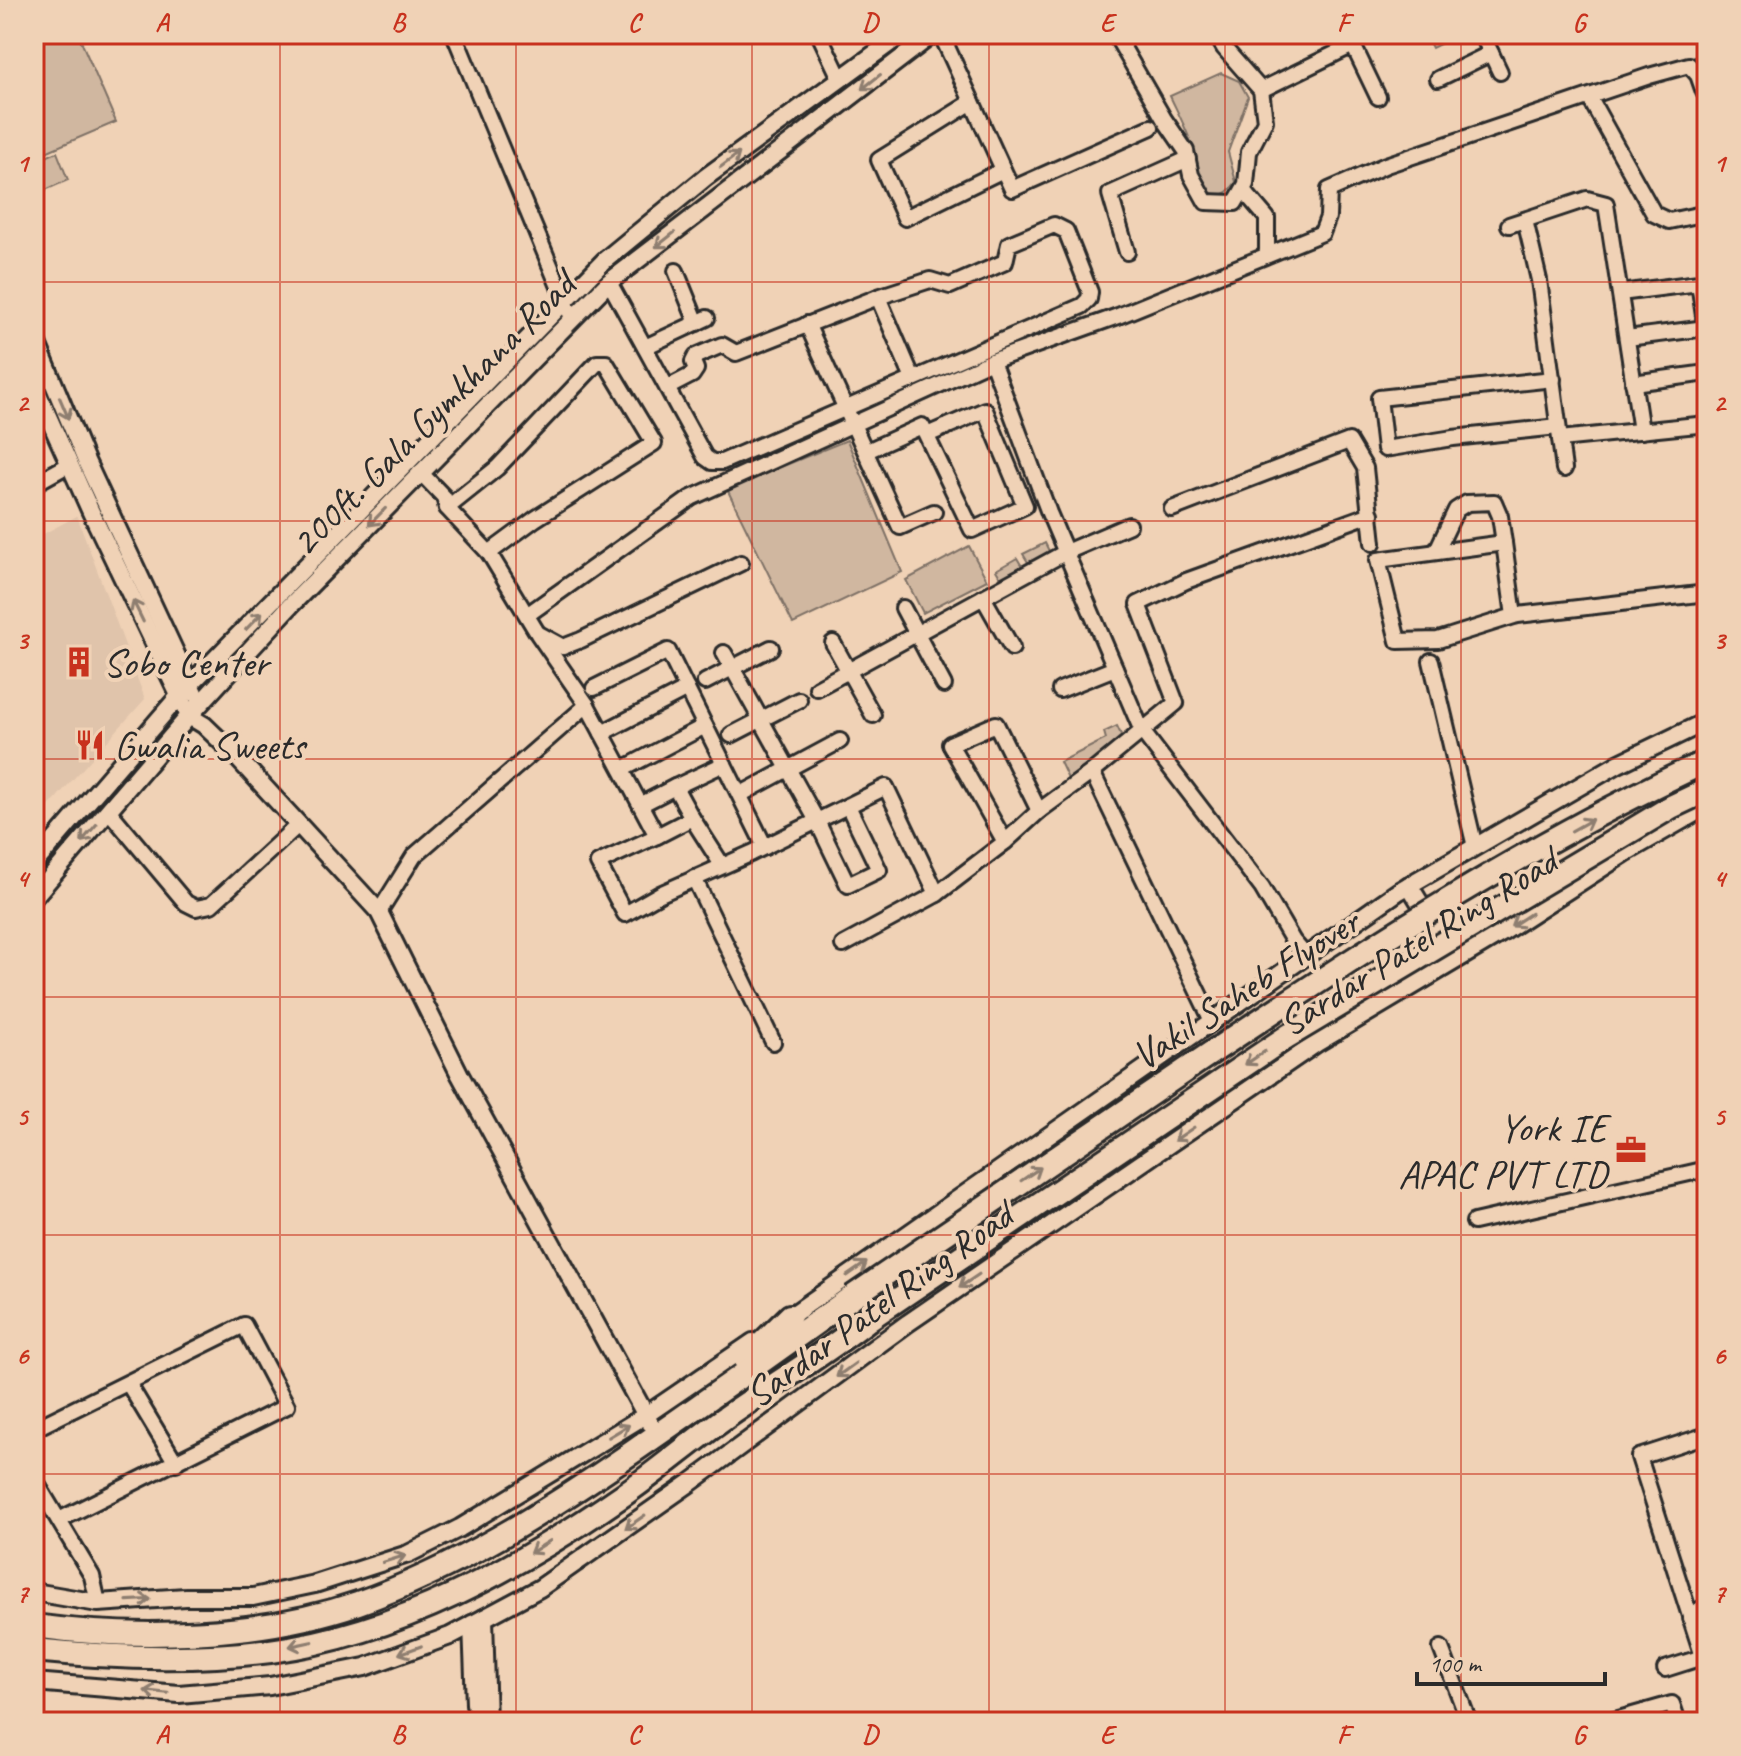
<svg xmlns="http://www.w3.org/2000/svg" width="1741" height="1756" viewBox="0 0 1741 1756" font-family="Caveat,sans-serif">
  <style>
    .built { fill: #e0c4ab }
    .green { fill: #d0b7a0; stroke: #7e7166; stroke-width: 2 }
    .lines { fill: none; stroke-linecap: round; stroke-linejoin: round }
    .minor-casing { stroke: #2b2b2b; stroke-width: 20 }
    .tertiary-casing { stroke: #2b2b2b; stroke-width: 22 }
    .trunk-casing { stroke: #2b2b2b; stroke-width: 28 }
    .minor { stroke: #f0d2b6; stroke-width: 14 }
    .tertiary { stroke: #f0d2b6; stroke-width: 16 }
    .trunk { stroke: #f0d2b6; stroke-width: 22 }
    .trunk-bridge-casing { stroke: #2b2b2b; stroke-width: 28; stroke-linecap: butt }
    .trunk-bridge { stroke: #f0d2b6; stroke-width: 22 }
    .oneway { stroke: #8e7e70 }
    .grid { fill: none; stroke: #c8321e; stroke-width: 2; stroke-opacity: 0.55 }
    .labels { text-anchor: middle; stroke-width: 8; stroke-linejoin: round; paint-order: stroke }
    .street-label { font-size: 40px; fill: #2b2b2b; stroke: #f0d2b6 }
    .poi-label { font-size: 40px; fill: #2b2b2b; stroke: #f0d2b6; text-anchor: start }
    .neatline { fill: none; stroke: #c8321e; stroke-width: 3 }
    .grid-label { font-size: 26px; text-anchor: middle; font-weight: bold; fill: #c8321e }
  </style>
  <rect width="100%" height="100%" fill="#f0d2b6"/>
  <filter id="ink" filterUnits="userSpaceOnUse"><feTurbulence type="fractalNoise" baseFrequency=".0125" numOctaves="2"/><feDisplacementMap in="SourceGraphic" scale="16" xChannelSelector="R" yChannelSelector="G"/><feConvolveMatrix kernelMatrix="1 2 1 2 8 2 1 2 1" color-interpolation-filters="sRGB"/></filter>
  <g filter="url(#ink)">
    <path class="built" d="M77 516 145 699 34 823V539Z"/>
    <g class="green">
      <path d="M34 34H78L116 122 34 157Z"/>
      <path d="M1425 34H1460L1432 48Z"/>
      <path d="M1221 73 1239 81 1248 97 1228 152 1236 182C1221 204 1205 195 1196 173 1193 165 1196 156 1193 148 1187 130 1178 113 1170 96Z"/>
      <path d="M57 152 68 180 34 195V162Z"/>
      <path d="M847 440 902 572 793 624 727 489Z"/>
      <path d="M1045 543 1050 553 1029 564 1023 554Z"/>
      <path d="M969 546 987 580 923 613 906 580Z"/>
      <path d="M1017 558 1023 568 1002 580 996 570Z"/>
      <path d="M1117 726 1123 739 1068 779 1060 762 1106 739 1104 732Z"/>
    </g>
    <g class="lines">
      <g class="minor-casing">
        <g id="minor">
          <path d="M454 34 572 318"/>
          <path d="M819 34 840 78"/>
          <path d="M941 34 1012 189 1151 127"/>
          <path d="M1115 34 1164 119 1186 151 1191 175 1206 202 1235 203 1246 184 1249 152 1265 121 1261 90 1224 48 1216 34"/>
          <path d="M1482 34 1500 72"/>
          <path d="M1438 79 1491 53"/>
          <path d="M1261 90 1353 45 1378 97"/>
          <path d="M1589 97 1654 214 1669 221 1707 213"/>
          <path d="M972 102 879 160 905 218 1003 170"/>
          <path d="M1243 190 1267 218V255"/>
          <path d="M1525 220 1539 280 1564 469"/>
          <path d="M1509 225 1587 199 1606 204 1641 431"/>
          <path d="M1127 252 1110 194 1188 159"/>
          <path d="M676 271 697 323"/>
          <path d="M609 282 705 457 712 462H722L1082 306 1089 299 1090 292 1066 231 1054 225 1009 244 1005 262 950 286 930 280 878 297 736 353 722 345 696 356 693 362 696 369 692 375 667 388"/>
          <path d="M1706 283H1699L1707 336"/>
          <path d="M1620 293 1699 283"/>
          <path d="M878 297 913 379"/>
          <path d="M807 324 900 527 934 512"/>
          <path d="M1627 338 1706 328"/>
          <path d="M645 347 707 318"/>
          <path d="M992 361 1049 513 1142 731 1092 772 1212 1021"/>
          <path d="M1553 379 1379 398 1385 449 1453 438 1558 427"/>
          <path d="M1633 383 1707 373"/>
          <path d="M1560 439 1707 424"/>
          <path d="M867 451 922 426 972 530 1025 506 985 410 927 435"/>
          <path d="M420 472 444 497 447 508 489 553 538 634 587 705 657 836 692 818 722 865"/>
          <path d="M34 484 70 464"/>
          <path d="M447 508 497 468 597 363H606L654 443 535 519 489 553"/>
          <path d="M1172 509 1349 441 1365 468 1373 543"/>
          <path d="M1436 552 1456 510 1467 503 1494 502 1500 516 1504 543"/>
          <path d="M983 597 1012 648"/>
          <path d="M903 608 944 685"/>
          <path d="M527 615 691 498 992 361 1118 316 1322 233 1328 217 1329 190 1386 165 1649 76 1689 65 1698 75 1704 92H1707"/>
          <path d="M1514 616 1504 543 1378 560 1398 641 1438 640 1514 616 1518 615 1707 593"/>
          <path d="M539 634 563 647 581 640 741 563"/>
          <path d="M833 643 873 715"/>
          <path d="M724 653 817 821 848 885 879 870 848 806"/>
          <path d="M1431 661 1475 847"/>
          <path d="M705 682 771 648"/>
          <path d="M594 688 668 651 765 847"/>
          <path d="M817 688 1066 552 1129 525"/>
          <path d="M1060 690 1115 668"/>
          <path d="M602 733 687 689"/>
          <path d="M731 735 799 700"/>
          <path d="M623 769 705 726"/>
          <path d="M675 787 724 764"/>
          <path d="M745 792 840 741"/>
          <path d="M642 804 675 787 692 818"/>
          <path d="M108 810 186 903 196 908 211 905 297 826"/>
          <path d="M657 836 598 863 625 914 660 894 752 853 886 787 937 894"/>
          <path d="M1005 842 950 744 996 724 1039 811"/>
          <path d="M694 878 773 1042"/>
          <path d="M379 912 414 856 587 705"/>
          <path d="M843 945 937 894 1005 842 1039 811 1092 772"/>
          <path d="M1306 956 1293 941 1262 888 1142 731 1176 703 1138 604 1186 581 1371 514"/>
          <path d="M1474 1222 1707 1169"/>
          <path d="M128 1383 176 1463"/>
          <path d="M34 1429 244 1325 287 1406 59 1520"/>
          <path d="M1707 1435 1639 1457 1707 1669"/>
          <path d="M34 1479 92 1576 98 1603"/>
          <path d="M1690 1618 1707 1605"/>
          <path d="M1441 1648 1469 1722"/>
          <path d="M1665 1669 1703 1657"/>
          <path d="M1608 1722 1672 1704 1678 1722"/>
        </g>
      </g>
      <g class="tertiary-casing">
        <g id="tertiary">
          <path d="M34 336 86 461 194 693"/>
          <path d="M34 385 91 512 189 716 204 725 232 752 379 912 460 1075 650 1423"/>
          <path d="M34 864 179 696 605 260 706 177 902 34"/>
          <path d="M1409 885 1448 949"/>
          <path d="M34 897 189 716 291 605 609 282 933 34"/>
          <path d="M782 1322 1399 891 1618 764 1707 721"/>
          <path d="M34 1592 98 1603 186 1597H253L315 1584 408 1554 460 1528 646 1415 753 1342"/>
          <path d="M484 1618 487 1722"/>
          <path d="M472 1624 475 1704"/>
          <path d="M34 1682 179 1694 270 1686 365 1667 450 1636 484 1618 540 1588 690 1483 908 1323 1317 1043 1500 934 1625 853 1707 806"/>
        </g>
      </g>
      <g class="trunk-casing">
        <g id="trunk">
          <path d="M745 1360 790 1316"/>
          <path d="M34 1626C137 1640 260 1637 358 1603 458 1568 547 1511 634 1451 707 1401 779 1349 852 1297"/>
          <path d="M34 1650C112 1658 193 1661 270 1651 399 1634 518 1568 623 1495 658 1471 690 1443 724 1419 772 1385 824 1355 869 1319"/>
        </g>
      </g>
      <use href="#minor" class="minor"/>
      <use href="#tertiary" class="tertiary"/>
      <use href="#trunk" class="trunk"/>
      <g class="trunk-bridge-casing">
        <g id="trunk-bridge">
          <path d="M852 1297C968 1217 1085 1138 1202 1059 1364 950 1529 843 1707 761"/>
          <path d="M869 1319 1288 1036 1671 807 1707 790"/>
        </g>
      </g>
      <use href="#trunk-bridge" class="trunk-bridge"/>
    </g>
    <defs><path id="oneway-shaft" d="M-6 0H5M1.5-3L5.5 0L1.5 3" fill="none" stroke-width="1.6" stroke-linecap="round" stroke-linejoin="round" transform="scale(2)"/></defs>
    <g class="oneway">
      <use href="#oneway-shaft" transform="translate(871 82) rotate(142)"/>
      <use href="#oneway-shaft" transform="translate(730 160) rotate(-37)"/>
      <use href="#oneway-shaft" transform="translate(665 240) rotate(142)"/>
      <use href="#oneway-shaft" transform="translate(64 408) rotate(67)"/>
      <use href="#oneway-shaft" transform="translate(377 517) rotate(134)"/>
      <use href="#oneway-shaft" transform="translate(138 611) rotate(-116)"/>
      <use href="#oneway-shaft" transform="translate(254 621) rotate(-46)"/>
      <use href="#oneway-shaft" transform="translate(1582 825) rotate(-29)"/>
      <use href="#oneway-shaft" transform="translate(89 833) rotate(131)"/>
      <use href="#oneway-shaft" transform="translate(1521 920) rotate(147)"/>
      <use href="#oneway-shaft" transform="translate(1255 1058) rotate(146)"/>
      <use href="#oneway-shaft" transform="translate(1184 1134) rotate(146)"/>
      <use href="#oneway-shaft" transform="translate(1031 1174) rotate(-34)"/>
      <use href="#oneway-shaft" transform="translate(857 1269) rotate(-35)"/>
      <use href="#oneway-shaft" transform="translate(969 1281) rotate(146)"/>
      <use href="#oneway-shaft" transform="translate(846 1370) rotate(144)"/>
      <use href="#oneway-shaft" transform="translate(619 1431) rotate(-31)"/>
      <use href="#oneway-shaft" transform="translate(635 1522) rotate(145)"/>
      <use href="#oneway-shaft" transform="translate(540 1547) rotate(148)"/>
      <use href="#oneway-shaft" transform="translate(394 1559) rotate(-17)"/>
      <use href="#oneway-shaft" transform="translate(139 1600) rotate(-3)"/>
      <use href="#oneway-shaft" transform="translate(301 1644) rotate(168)"/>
      <use href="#oneway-shaft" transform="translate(410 1650) rotate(160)"/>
      <use href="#oneway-shaft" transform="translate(156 1692) rotate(-174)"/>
    </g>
  </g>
  <path class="grid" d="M280 34V1722M516 34V1722M752 34V1722M989 34V1722M1225 34V1722M1461 34V1722M34 282H1707M34 521H1707M34 759H1707M34 997H1707M34 1235H1707M34 1474H1707"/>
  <defs>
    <g id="building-bare" transform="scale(2.4)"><path d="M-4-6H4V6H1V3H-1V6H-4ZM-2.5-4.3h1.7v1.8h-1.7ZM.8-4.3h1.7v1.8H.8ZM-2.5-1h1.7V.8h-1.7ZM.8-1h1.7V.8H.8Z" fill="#c8321e" stroke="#f0d2b6" stroke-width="2.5" paint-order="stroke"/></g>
    <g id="restaurant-bare" transform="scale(2.4)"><path d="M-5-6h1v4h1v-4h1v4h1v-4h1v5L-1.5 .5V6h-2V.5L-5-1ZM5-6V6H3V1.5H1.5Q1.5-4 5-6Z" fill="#c8321e" stroke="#f0d2b6" stroke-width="2.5" paint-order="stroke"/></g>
    <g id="office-bare" transform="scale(2.4)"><path d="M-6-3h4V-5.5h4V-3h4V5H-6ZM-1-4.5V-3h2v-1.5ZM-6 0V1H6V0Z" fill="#c8321e" stroke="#f0d2b6" stroke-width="2.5" paint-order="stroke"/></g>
  </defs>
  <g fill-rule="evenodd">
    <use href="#building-bare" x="79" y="662"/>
    <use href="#restaurant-bare" x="90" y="745"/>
    <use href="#office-bare" x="1631" y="1150"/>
  </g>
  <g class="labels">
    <g class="street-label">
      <text transform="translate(432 413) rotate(-45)" y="14">200ft. Gala Gymkhana Road</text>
      <text transform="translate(1417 941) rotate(-32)" y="14">Sardar Patel Ring Road</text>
      <text transform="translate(1245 988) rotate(-33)" y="14">Vakil Saheb Flyover</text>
      <text transform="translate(878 1304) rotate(-36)" y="14">Sardar Patel Ring Road</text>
    </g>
    <g class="poi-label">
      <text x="103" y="676">Sobo Center</text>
      <text x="114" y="759">Gwalia Sweets</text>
      <text x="1607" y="1141" text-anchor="end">York IE<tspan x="1607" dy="46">APAC PVT LTD</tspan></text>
    </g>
  </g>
  <rect width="1741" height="1756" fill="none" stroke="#f0d2b6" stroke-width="88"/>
  <path d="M1417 1672v12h188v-12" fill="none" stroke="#2b2b2b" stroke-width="4"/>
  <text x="1429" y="1672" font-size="24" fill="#2b2b2b" stroke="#f0d2b6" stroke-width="6" paint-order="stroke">100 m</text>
  <rect x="44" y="44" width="1653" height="1668" class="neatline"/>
  <g class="grid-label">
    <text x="162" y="31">A</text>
    <text x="398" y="31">B</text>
    <text x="634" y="31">C</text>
    <text x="870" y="31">D</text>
    <text x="1107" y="31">E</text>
    <text x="1343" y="31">F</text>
    <text x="1579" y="31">G</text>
    <text x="22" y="172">1</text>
    <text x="1719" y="172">1</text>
    <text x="22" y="411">2</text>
    <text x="1719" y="411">2</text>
    <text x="22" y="649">3</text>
    <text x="1719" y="649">3</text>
    <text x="22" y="887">4</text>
    <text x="1719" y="887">4</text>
    <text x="22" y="1125">5</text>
    <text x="1719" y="1125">5</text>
    <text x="22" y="1364">6</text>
    <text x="1719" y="1364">6</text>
    <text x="22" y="1602">7</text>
    <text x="1719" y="1602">7</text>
    <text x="162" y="1743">A</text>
    <text x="398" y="1743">B</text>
    <text x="634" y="1743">C</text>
    <text x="870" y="1743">D</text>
    <text x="1107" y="1743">E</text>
    <text x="1343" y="1743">F</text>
    <text x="1579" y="1743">G</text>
  </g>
</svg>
